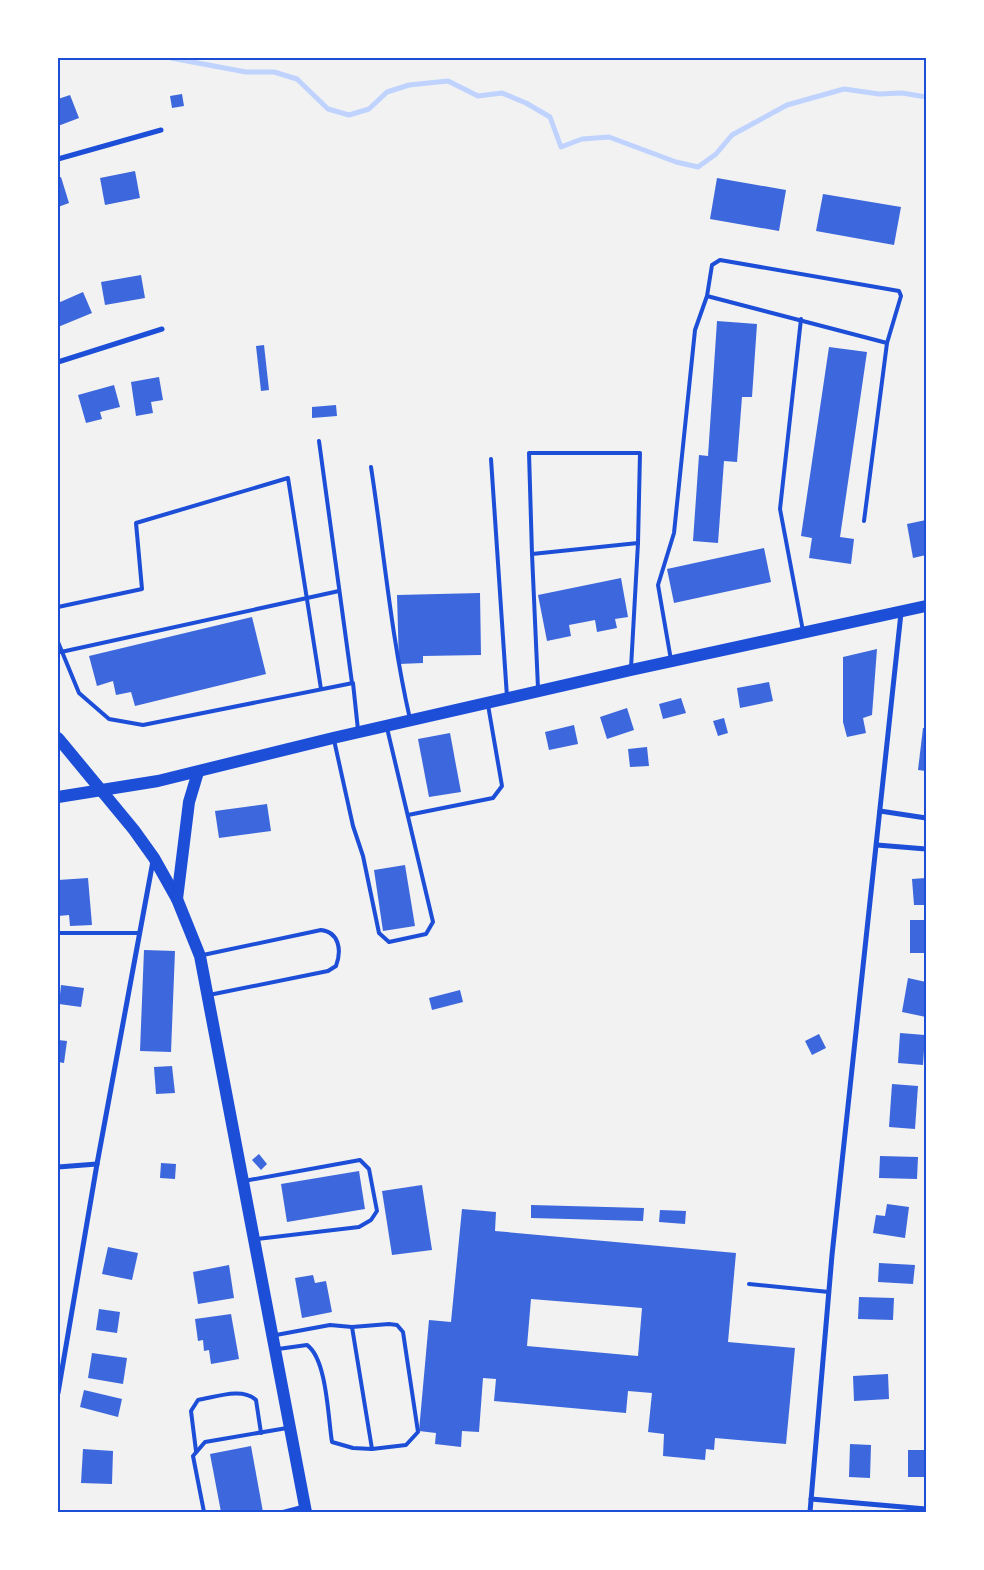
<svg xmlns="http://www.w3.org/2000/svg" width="984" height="1570" viewBox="0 0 984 1570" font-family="Signika,sans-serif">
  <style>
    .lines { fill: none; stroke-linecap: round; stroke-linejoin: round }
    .stream { stroke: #bfd3fe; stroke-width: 5 }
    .building { fill: #3d67dc; fill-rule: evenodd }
    .service { stroke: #1d4ed8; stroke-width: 4 }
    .minor { stroke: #1d4ed8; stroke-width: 5 }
    .primary { stroke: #1d4ed8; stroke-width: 12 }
    .neatline { fill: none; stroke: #1d4ed8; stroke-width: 2 }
  </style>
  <rect width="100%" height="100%" fill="#f2f2f2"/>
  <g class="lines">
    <path class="stream" d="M171 58 246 72H274L297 79 328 109 349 115 369 109 387 92 409 85 448 81 478 96 502 93 526 103 550 117 561 147 582 139 609 137 676 162 698 167 716 154 732 135 787 105 844 89 879 94 902 93 926 97"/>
  </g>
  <g class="building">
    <path d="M182 94 184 106 172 108 170 96Z"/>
    <path d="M70 95 79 118 58 126V99Z"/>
    <path d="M135 171 140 198 105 205 100 178Z"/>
    <path d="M61 177 69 203 58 207V178Z"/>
    <path d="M717 178 786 190 779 231 710 219Z"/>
    <path d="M823 194 901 207 894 245 816 231Z"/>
    <path d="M141 275 145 298 105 305 101 282Z"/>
    <path d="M83 292 92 313 58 327V303Z"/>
    <path d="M717 321 757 324 752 397H742L737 462 724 461 718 543 693 541 699 455 708 456Z"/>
    <path d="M264 345 269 390 261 391 256 346Z"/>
    <path d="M829 347 867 352 840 537 854 539 851 564 809 558 812 538 801 536Z"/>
    <path d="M159 377 163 400 151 402 153 413 136 416 131 382Z"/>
    <path d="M114 385 120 407 100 412 102 419 86 423 78 395Z"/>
    <path d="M336 405 337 416 312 418V407Z"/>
    <path d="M926 520V555L913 558 907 524Z"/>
    <path d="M764 548 771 582 674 603 667 569Z"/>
    <path d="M621 578 628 617 615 619 617 628 597 632 595 620 569 625 571 636 547 641 538 595Z"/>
    <path d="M480 593 481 655 423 656V663L399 664 397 595Z"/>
    <path d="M252 617 266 674 135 706 131 692 116 695 113 681 97 686 89 656Z"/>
    <path d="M877 649 872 715 863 718 866 733 847 737 843 722V657Z"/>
    <path d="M769 682 773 701 740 708 737 688Z"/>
    <path d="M681 698 686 713 663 719 659 704Z"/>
    <path d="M627 708 634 730 607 739 600 717Z"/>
    <path d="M724 718 728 733 718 736 713 721Z"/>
    <path d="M574 725 578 744 549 750 545 732Z"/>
    <path d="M923 728H926V771L918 770Z"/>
    <path d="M450 733 461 792 429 797 418 739Z"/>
    <path d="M647 747 649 766 630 767 628 749Z"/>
    <path d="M267 804 271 831 219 838 215 811Z"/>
    <path d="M405 865 415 926 383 931 374 870Z"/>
    <path d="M88 878 92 925 70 926 69 915 58 916V880Z"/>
    <path d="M926 878V905H914L912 879Z"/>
    <rect x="910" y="920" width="16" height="33"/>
    <path d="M144 950 175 951 171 1052 140 1051Z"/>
    <path d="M908 978 926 982V1017L902 1012Z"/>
    <path d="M61 985 84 988 81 1007 59 1004Z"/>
    <path d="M460 990 463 1002 432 1010 429 998Z"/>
    <path d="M900 1033 925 1035 923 1065 898 1063Z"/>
    <path d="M819 1034 826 1048 812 1055 805 1041Z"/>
    <path d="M58 1040 67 1041 64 1063 58 1062Z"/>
    <path d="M172 1066 175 1093 156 1094 154 1067Z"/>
    <path d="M892 1084 918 1086 915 1129 889 1127Z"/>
    <path d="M259 1154 267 1164 261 1170 252 1160Z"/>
    <path d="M880 1156 918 1157 917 1179 879 1178Z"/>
    <path d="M161 1163 176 1164 175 1179 160 1178Z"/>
    <path d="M359 1171 365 1209 287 1222 281 1184Z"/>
    <path d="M422 1185 432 1250 392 1255 382 1191Z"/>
    <path d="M887 1204 909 1207 905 1238 873 1233 876 1215 885 1216Z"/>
    <path d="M531 1205 644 1208 643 1221 531 1218Z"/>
    <path d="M462 1209 496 1212 495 1231 736 1253 728 1342 795 1348 786 1444 715 1438 714 1450 706 1449 705 1460 663 1456 664 1434 648 1432 652 1393 628 1391 626 1413 494 1401 496 1379 483 1378 479 1432 462 1431 461 1447 435 1444 436 1433 419 1431 429 1320 451 1322ZM531 1299 642 1308 638 1356 527 1346Z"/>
    <path d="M660 1210 686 1211 685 1224 659 1222Z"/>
    <path d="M108 1247 138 1253 132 1280 102 1274Z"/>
    <path d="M879 1263 915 1265 913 1284 878 1282Z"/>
    <path d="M229 1265 234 1298 198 1304 193 1272Z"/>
    <path d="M313 1275 315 1283 326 1281 332 1312 302 1318 295 1278Z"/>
    <path d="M859 1297 894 1298 893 1320 858 1319Z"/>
    <path d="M99 1309 120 1312 117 1333 96 1330Z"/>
    <path d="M231 1314 239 1359 211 1364 209 1350 204 1351 203 1340 198 1341 195 1319Z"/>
    <path d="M92 1353 127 1358 123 1384 88 1378Z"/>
    <path d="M888 1374 889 1399 854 1401 853 1376Z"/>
    <path d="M84 1390 122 1399 118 1417 80 1407Z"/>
    <path d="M850 1444 871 1445 870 1478 849 1477Z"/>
    <path d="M251 1446 263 1512H221L210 1454Z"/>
    <path d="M83 1449 113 1451 112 1484 81 1483Z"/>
    <rect x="908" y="1450" width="18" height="27"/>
  </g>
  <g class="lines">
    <g class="service">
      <path d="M707 296 887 343 864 521"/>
      <path d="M801 319 780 509 803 631"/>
      <path d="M319 441 352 683"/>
      <path d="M491 459 507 697"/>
      <path d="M371 467C384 551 391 636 410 719"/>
      <path d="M532 554 529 453H640L638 543"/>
      <path d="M58 607 142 589 136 523 288 478 321 689"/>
      <path d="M58 642 79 693 109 719 143 725 353 683 358 730"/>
      <path d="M61 652 339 591"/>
      <path d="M671 660 658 585 674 533 695 330 707 296 712 265 720 260 899 291 901 296 887 343"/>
      <path d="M538 688 532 554 638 543 631 668"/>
      <path d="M334 740 353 826 363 856 379 933 389 942 426 934 433 922 387 728"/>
      <path d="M408 815 493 798 502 786 488 705"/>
      <path d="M58 933H140"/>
      <path d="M203 955 321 930C339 932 342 950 336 966L328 971 209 995"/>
      <path d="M244 1181 360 1160 369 1169 377 1211 371 1220 359 1227 257 1239"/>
      <path d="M749 1284 829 1292"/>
      <path d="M276 1335 330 1325 352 1327 389 1324 397 1325 403 1332 418 1432 406 1445 372 1449"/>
      <path d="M278 1349 307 1345C327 1359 328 1418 332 1442L353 1448 372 1449 352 1327"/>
      <path d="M196 1451 191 1411 198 1400C216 1397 242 1387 256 1400L261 1433"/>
      <path d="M204 1512 193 1456 205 1442 287 1428"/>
      <path d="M283 1512 302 1507"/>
    </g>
    <g class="minor">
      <path d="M58 159 161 130"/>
      <path d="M58 362 162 329"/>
      <path d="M880 811 926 818"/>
      <path d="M877 845 926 849"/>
      <path d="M58 1167 97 1164"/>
      <path d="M58 1393 97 1164 153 861"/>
      <path d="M811 1499 926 1509"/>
      <path d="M810 1512 832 1255 901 613"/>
    </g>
    <g class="primary">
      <path d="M58 738 134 830 154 858 177 899 200 956 306 1512"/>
      <path d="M58 797 158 781 333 738 631 670 926 606"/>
      <path d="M177 899 189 802 198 772"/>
    </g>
  </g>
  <rect width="984" height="1570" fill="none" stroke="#ffffff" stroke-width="118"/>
  <rect x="59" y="59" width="866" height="1452" class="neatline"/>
</svg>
